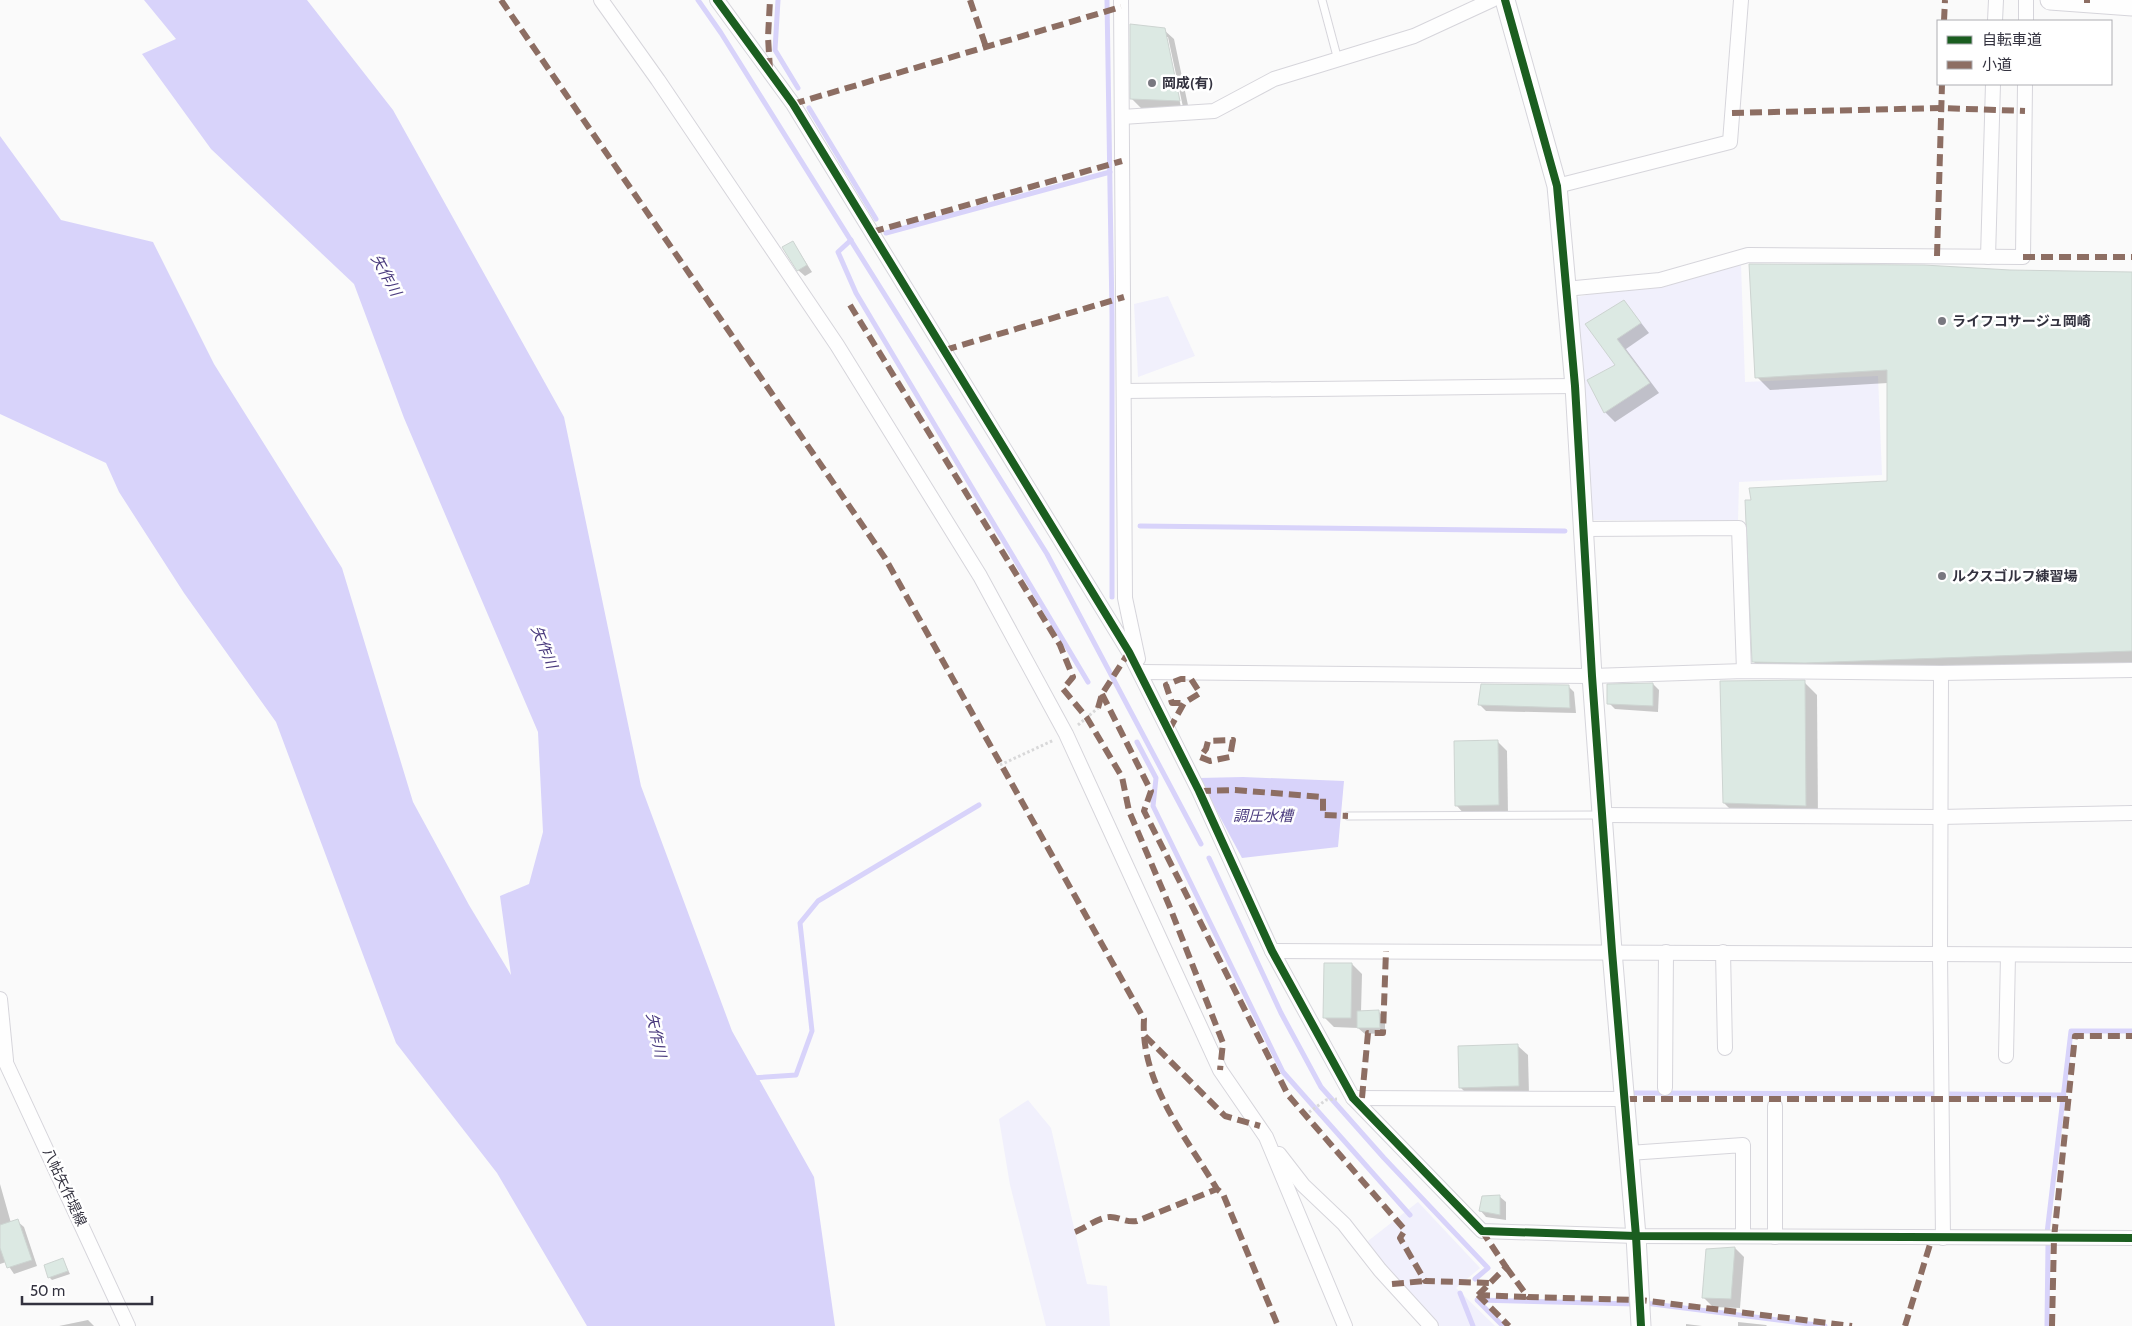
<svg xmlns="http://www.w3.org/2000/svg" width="2132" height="1326" viewBox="0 0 2132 1326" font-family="Cabin,'Noto Sans JP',sans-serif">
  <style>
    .green { fill: #f1f0fc }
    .water { fill: #d8d3fa }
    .shadow { fill: #0003; fill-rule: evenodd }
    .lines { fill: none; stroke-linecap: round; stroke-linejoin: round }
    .stream { stroke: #d8d3fa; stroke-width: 5 }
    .building { fill: #dce9e3; stroke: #cdd4d1 }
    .lane-casing { stroke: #d6d5db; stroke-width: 9 }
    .street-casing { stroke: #d6d5db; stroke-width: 16 }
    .secondary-casing { stroke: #d6d5db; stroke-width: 21 }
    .path { stroke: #d8d8d9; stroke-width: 3; stroke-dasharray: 2.5 2.5; stroke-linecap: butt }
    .lane { stroke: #fefefe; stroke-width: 7 }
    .street { stroke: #fefefe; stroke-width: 14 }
    .secondary { stroke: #fefefe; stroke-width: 19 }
    .quiet { stroke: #8d6e63; stroke-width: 6; stroke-dasharray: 12 6; stroke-linecap: butt }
    .cycleway-casing { stroke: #fff; stroke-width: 11 }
    .cycleway { stroke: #1b5e20; stroke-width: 8 }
    .poi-dot { fill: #797880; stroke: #fff; stroke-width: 2 }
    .labels { text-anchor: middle; stroke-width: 5; stroke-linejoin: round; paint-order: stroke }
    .poi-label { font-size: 14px; font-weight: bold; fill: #33323f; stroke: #fff; text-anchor: start }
    .street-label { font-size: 14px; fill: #33323f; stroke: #fff }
    .water-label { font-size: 15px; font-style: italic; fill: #4a3b7e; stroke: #fff }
  </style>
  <rect width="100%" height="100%" fill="#fafafa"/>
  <g class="green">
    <path d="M1741 264 1745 382 1878 376 1882 475 1739 482 1738 521 1592 520 1577 297Z"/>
    <path d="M1168 296 1195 356 1138 377 1134 304Z"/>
    <path d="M1028 1100 1051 1128 1087 1284 1107 1286 1110 1326H1046L1010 1185 999 1119Z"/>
    <path d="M1418 1202 1480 1268 1456 1288 1495 1326H1436L1382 1268 1368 1241Z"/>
  </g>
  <g class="water">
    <path d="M144 0H307L393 110 564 417 641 786 732 1031 814 1177 835 1326H587L497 1173 396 1043 276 722 184 593 119 492 106 463 0 414V136L61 220 153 242 214 364 342 568 413 802 469 905 511 975 500 896 529 884 543 832 538 732 404 418 354 284 211 149 142 54 176 39Z"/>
    <path d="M1243 777 1344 781 1338 847 1242 858 1199 778Z"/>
  </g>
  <g class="shadow">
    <path d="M1164 30 1174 39 1189 110 1141 108 1132 99ZM1165 37H1168L1183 107H1181Z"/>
    <path d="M793 242 812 272 805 276 798 270Z"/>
    <path d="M2010 271 2132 273V665L1767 675 1754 662 1888 482V383L1770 390 1757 377Z"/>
    <path d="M1624 301 1649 333 1626 349 1659 393 1615 422 1605 412 1617 365 1586 324Z"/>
    <path d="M1804 682 1817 695 1818 819 1737 816 1724 803Z"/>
    <path d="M1653 684 1659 690 1658 712 1615 709 1609 703Z"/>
    <path d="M1568 686 1574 692 1576 713 1486 711 1480 705Z"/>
    <path d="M1497 741 1507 751 1508 814 1466 816 1457 806Z"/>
    <path d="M1352 964 1362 974 1361 1012 1378 1011 1385 1018V1033L1365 1034 1358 1028 1334 1027 1324 1017Z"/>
    <path d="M1518 1046 1528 1055 1529 1095 1470 1097 1460 1087Z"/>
    <path d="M0 1184 11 1223 17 1221 24 1227 37 1266 14 1274 6 1262 0 1264Z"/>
    <path d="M1499 1196 1506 1202V1220L1486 1217 1480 1210Z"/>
    <path d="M1735 1248 1744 1257 1740 1308 1713 1307 1704 1298Z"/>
    <path d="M63 1260 70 1274 52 1280 49 1277Z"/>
    <path d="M88 1320 94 1326H59Z"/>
    <path d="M1738 1322 1766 1325 1767 1326H1738Z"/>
    <path d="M1686 1324 1702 1326H1686Z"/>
  </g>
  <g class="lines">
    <g class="stream">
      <path d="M698 0 721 33 1047 554 1201 844"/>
      <path d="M778 0 775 50 798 88"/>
      <path d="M1107 0 1112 315V597"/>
      <path d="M809 108 876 219"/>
      <path d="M886 233 1110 172"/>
      <path d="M851 240 838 252 856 293 1088 682"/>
      <path d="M1140 526 1565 531"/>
      <path d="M1137 742 1156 778 1153 806 1283 1072 1410 1215"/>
      <path d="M1209 858 1281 1013 1321 1087 1384 1158 1488 1268 1475 1279"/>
      <path d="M751 1078 796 1075 812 1031 800 923 818 901 979 805"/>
      <path d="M1632 1093 1937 1094"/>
      <path d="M1947 1094 2064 1095"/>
      <path d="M2047 1233 2071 1031H2132"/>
      <path d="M1460 1293 1473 1326"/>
      <path d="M1477 1300 1636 1304"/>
      <path d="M1478 1301 1503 1326"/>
      <path d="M1645 1303 1825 1326"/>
      <path d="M2047 1326 2048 1244"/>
    </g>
  </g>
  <g class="building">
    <path d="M1130 24 1165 28 1180 101 1130 99Z"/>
    <path d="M793 241 807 265 797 271 782 247Z"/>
    <path d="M1749 264 1924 265 2010 270 2132 272V651L1805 663 1752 662 1745 500H1751L1749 488 1887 481V370L1755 378Z"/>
    <path d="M1624 300 1641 323 1617 339 1650 383 1604 413 1587 380 1615 365 1585 324Z"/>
    <path d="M1805 680 1806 806 1723 803 1720 681Z"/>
    <path d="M1653 683V706L1607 704V684Z"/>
    <path d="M1481 684 1569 685 1570 708 1478 705Z"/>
    <path d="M1498 740 1499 805 1455 806 1454 741Z"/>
    <path d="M1324 963H1352L1351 1018H1323Z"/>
    <path d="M1379 1010 1380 1028H1357V1011Z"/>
    <path d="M1518 1044 1519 1086 1459 1088 1458 1046Z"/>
    <path d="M1500 1195V1215L1479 1211 1482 1196Z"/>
    <path d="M18 1219 32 1260 7 1268 0 1248V1225Z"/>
    <path d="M1735 1247 1731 1299 1702 1298 1706 1249Z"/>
    <path d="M63 1258 68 1271 48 1278 44 1265Z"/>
  </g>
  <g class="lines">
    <g class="lane-casing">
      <g id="lane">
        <path d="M1322 0 1338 60"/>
        <path d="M1348 816 1601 815"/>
      </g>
    </g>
    <g class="street-casing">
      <g id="street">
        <path d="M601 0 658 80 837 345 980 576 1066 734 1220 1070 1266 1137 1345 1326"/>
        <path d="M717 0 793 104 1129 652 1199 791 1272 951 1353 1098 1482 1231 1636 1236 2132 1238"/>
        <path d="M1121 0 1125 598 1138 659"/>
        <path d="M1995 21 1996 0"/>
        <path d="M2026 21V0"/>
        <path d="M1122 117 1214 111 1274 79 1414 36 1492 0"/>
        <path d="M1557 186 1730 142 1741 0"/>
        <path d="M1988 257 1993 84"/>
        <path d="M1565 289 1660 280 1748 255 2023 257 2025 84"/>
        <path d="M1125 391 1575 386"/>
        <path d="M1584 529 1739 528 1744 671"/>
        <path d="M1140 672 1592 676 1744 671 1941 673 2132 670"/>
        <path d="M1941 673 1940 954 1943 1238"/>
        <path d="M1602 815 1940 817 2132 813"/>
        <path d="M1272 951 2132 955"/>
        <path d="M1723 952 1725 1048"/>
        <path d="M0 999 6 1060"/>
        <path d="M0 1050 128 1326"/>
        <path d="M2006 1056 2008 955"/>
        <path d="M1665 1088 1666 952"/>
        <path d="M1353 1098 1625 1099"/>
        <path d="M1775 1106V1237"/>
        <path d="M1629 1153 1743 1145V1236"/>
        <path d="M1279 1154 1303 1185 1344 1224 1380 1270 1431 1326"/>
      </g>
    </g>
    <g class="secondary-casing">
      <g id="secondary">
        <path d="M1505 0 1557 186 1575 386 1592 676 1612 951 1636 1236 1641 1326"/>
        <path d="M2050 0 2132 6"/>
      </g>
    </g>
    <g class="path">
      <path d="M1078 725 1098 708"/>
      <path d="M1000 765 1054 740"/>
      <path d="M1305 1115 1326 1100 1337 1099"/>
    </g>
    <use href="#lane" class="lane"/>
    <use href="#street" class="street"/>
    <use href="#secondary" class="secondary"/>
    <g class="quiet">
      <path d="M501 0 885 558 1144 1019C1140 1082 1186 1137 1217 1189L1223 1194 1278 1326"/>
      <path d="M970 0 986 47"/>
      <path d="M2087 3V0"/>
      <path d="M1944 21 1945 0"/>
      <path d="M770 70 768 37 770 0"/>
      <path d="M793 104 1121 7"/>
      <path d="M1732 113 1941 108 2025 111"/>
      <path d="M872 232 1122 161"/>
      <path d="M1937 256 1942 84"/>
      <path d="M2023 257H2132"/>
      <path d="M850 305 1060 645 1073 677 1063 689 1087 718 1122 777 1129 811 1169 905 1223 1043 1220 1070"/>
      <path d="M945 350 1124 297"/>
      <path d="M1102 694 1151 791 1144 811 1288 1095 1405 1230 1400 1238 1425 1281 1490 1283"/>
      <path d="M1098 708 1102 694 1129 652"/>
      <path d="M1169 730 1184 703 1200 693 1191 679H1181L1166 685 1172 703H1184"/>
      <path d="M1233 740 1230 757 1210 761 1200 757 1206 749 1208 741Z"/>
      <path d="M1199 791 1235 790 1323 797V815L1348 816"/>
      <path d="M1145 1036 1225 1116 1260 1126"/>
      <path d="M1362 1098 1368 1033H1383L1386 951"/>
      <path d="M1625 1099H2068"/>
      <path d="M1075 1232C1086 1228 1097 1218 1109 1217 1118 1216 1125 1223 1137 1221L1217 1189"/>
      <path d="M1506 1267 1528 1297 1640 1300 1852 1326"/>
      <path d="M1392 1284 1425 1281"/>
      <path d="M1478 1295 1506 1267 1482 1231"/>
      <path d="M1478 1295 1528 1297"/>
      <path d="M1478 1295 1509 1326"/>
      <path d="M1905 1326 1932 1238"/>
      <path d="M2052 1326 2054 1238 2075 1036H2132"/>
    </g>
    <g class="cycleway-casing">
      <g id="cycleway">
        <path d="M717 0 793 104 1129 652 1199 791 1272 951 1353 1098 1482 1231 1636 1236 2132 1238"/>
        <path d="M1505 0 1557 186 1575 386 1592 676 1612 951 1636 1236 1641 1326"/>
      </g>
    </g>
    <use href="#cycleway" class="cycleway"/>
  </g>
  <g class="poi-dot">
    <circle cx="1152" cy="83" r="5"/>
    <circle cx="1942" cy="321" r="5"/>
    <circle cx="1942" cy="576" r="5"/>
  </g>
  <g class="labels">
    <g class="poi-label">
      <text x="1162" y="88">岡成(有)</text>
      <text x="1952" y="326">ライフコサージュ岡崎</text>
      <text x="1952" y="581">ルクスゴルフ練習場</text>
    </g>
    <g class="street-label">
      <text transform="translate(65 1187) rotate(65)" y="5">八帖矢作堤線</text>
    </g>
    <g class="water-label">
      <text transform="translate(386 275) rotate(61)" y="5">矢作川</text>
      <text transform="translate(544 647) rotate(68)" y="5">矢作川</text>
      <text x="1263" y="821">調圧水槽</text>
      <text transform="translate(656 1035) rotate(78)" y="5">矢作川</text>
    </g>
  </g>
  <rect x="1937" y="20" width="175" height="65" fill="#ffffff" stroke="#adadb2"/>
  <rect x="1947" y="36" width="25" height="8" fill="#1b5e20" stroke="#adadb2"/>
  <text x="1982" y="45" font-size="15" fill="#33323f">自転車道</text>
  <rect x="1947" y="61" width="25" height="8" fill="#8d6e63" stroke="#adadb2"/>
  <text x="1982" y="70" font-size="15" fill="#33323f">小道</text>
  <path d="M22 1296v8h130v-8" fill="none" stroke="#33323f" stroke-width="2.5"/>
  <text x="30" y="1296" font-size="15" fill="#33323f" stroke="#ffffff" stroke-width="4" paint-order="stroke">50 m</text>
</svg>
